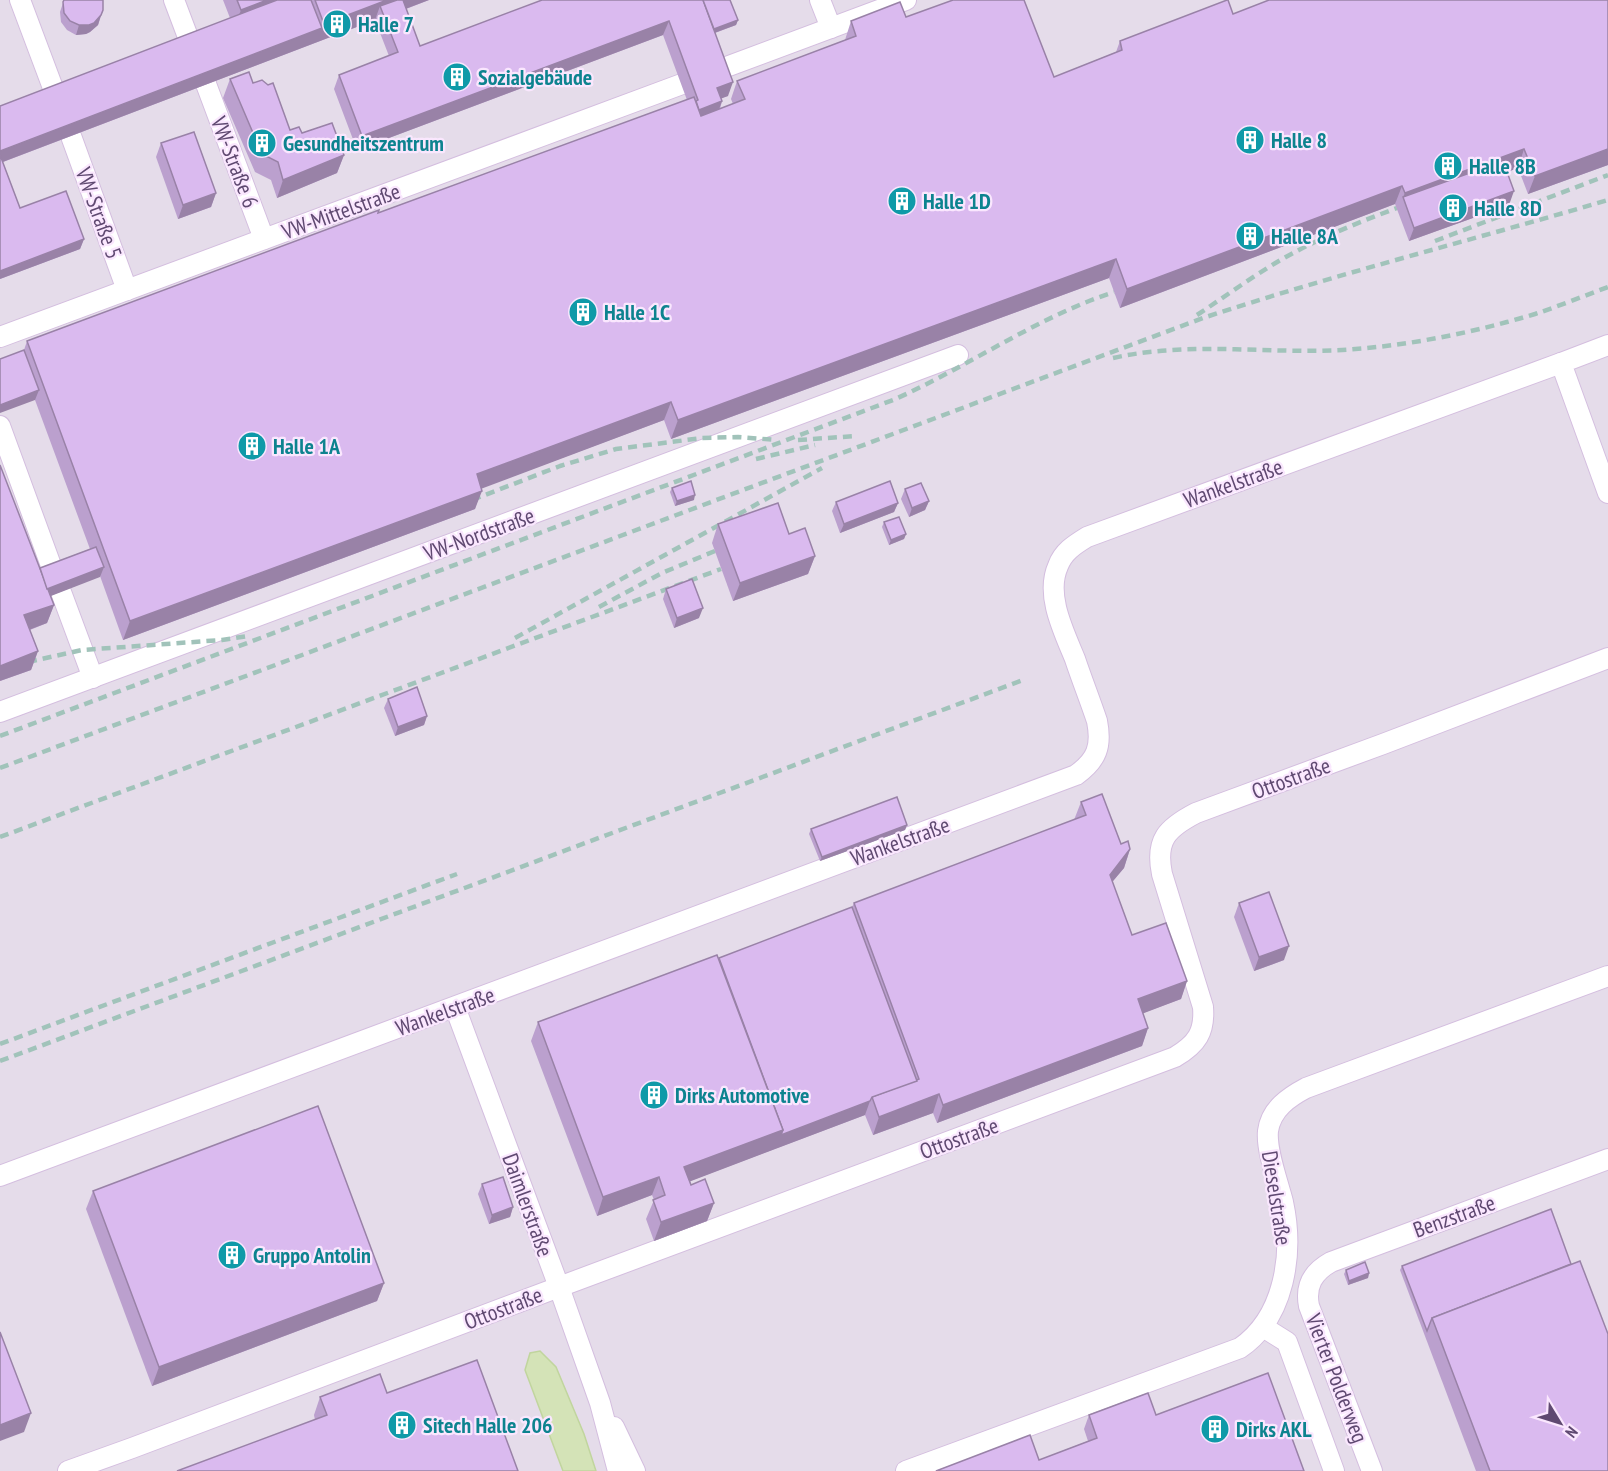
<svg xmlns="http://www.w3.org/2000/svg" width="1608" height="1471" viewBox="0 0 1608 1471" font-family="'PT Sans Narrow',sans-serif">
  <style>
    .industrial { fill: #e5dcea }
    .water { fill: #d4e3b7; stroke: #c1d59e; stroke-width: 1.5 }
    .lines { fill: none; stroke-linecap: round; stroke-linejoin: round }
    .minor-casing { stroke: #d4bedf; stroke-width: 22 }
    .minor { stroke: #fff; stroke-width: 20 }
    .rail { stroke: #a1c3ba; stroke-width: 4.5; stroke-dasharray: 9 6; stroke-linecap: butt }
    .wall { fill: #bba0ce }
    .shaded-wall { fill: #9982a7 }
    .building { fill: #dabaef; stroke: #9982a7; stroke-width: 1.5 }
    .labels { text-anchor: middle; stroke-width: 4.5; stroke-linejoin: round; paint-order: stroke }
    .culture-label { font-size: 22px; font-weight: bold; fill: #0d838f; stroke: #fae7fe; text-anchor: start }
    .street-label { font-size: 22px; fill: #5f4971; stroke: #fae7fe }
  </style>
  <rect width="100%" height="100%" fill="#f6e1fb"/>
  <rect class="industrial" x="0" y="0" width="1608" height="1471"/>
  <path class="water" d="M540 1351 556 1367 584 1434 596 1471H563L525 1370 530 1353Z"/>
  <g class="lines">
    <g class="minor-casing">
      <g id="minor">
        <path d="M20 0 56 96"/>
        <path d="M174 0 191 45"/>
        <path d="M820 0 831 28"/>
        <path d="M718 70 906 0"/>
        <path d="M206 84 264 239"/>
        <path d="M71 136 127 290"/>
        <path d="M0 337 682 84"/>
        <path d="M1608 345 1561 363 1608 493"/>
        <path d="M0 426 53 571"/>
        <path d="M61 592 93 678"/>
        <path d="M0 712 958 355"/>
        <path d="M455 1007 559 1287 600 1403 618 1471"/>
        <path d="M0 1176 1076 775C1097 760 1102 746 1097 721 1090 700 1082 680 1075 659 1064 632 1045 595 1058 566 1063 552 1074 545 1087 537L1561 363"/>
        <path d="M1263 1327 1287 1342 1334 1471"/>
        <path d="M614 1427 635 1471"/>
        <path d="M68 1471 132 1448 559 1287 1175 1057C1197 1044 1205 1032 1203 1007L1162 874C1155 840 1167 828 1196 813L1383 744 1608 658"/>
        <path d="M906 1471 1240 1348C1285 1317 1294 1253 1283 1202 1278 1182 1266 1150 1268 1131 1271 1109 1289 1097 1306 1088L1608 976"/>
        <path d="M1372 1471 1309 1306C1305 1286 1313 1272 1331 1262L1608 1159"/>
      </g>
    </g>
    <use href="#minor" class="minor"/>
    <g class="rail">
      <path d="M1435 241 1608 175"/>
      <path d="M1197 315C1229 294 1261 270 1295 252 1327 235 1362 221 1397 208"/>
      <path d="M1113 358C1189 341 1266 354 1342 350 1407 346 1472 333 1535 314 1559 306 1584 296 1608 287"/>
      <path d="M798 440 856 436"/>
      <path d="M756 459 815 445"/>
      <path d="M472 500 560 466 616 449 702 438 738 437 777 440"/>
      <path d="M599 607 662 573 715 551"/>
      <path d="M515 638 822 468"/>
      <path d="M28 662 82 650 222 640 248 636"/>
      <path d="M0 736 893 400C968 367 1037 317 1114 292"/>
      <path d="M0 768 1203 318C1336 274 1473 240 1608 200"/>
      <path d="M0 837 721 569"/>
      <path d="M0 1044 457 874"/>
      <path d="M0 1061 1023 680"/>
    </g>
  </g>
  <g class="wall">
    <path d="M64 0 103 10 98 25 90 32 86 34 76 35 67 30 61 22 60 12Z"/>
    <path d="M223 0H429L406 9 420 46 542 0 738 20 736 25 715 33 728 96 721 98 722 101 720 109 733 104 731 99 737 81 845 40 851 21 906 17 1054 77 1116 52 1120 41 1233 14 1608 0V165L1528 194 1518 168 1507 172 1509 205 1409 241 1395 204 1120 308 1109 278 671 439 664 420 481 488 475 509 123 640 100 576 50 596 54 605 47 623 30 630 38 651 31 670 0 681 40 568 90 549 35 400 24 350 27 341 687 100 663 35 357 150 334 89 339 75 389 56 375 20 3 162 20 208 84 239 80 249 0 279V106L230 18Z"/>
    <path d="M230 79 253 83 290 130 302 133 344 155 337 173 277 198 271 180 255 172 223 98Z"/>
    <path d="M161 143 216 193 211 207 178 219 156 157Z"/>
    <path d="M672 488 694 500 675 506 670 492Z"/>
    <path d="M905 489 929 501 925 510 909 517 901 499Z"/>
    <path d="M836 502 898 503 894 512 840 533 832 511Z"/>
    <path d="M884 522 906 534 904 539 889 545 882 527Z"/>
    <path d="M718 524 789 534 815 556 808 574 733 601 712 543Z"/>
    <path d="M666 589 699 618 674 628 663 599Z"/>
    <path d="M388 699 427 716 424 725 395 736 384 708Z"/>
    <path d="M1081 802 1121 844 1130 849 1124 868 1112 882 1132 935 1187 981 1181 999 1143 1013 1148 1028 1142 1046 937 1123 933 1113 873 1135 865 1115 690 1181 691 1185 714 1203 707 1221 654 1241 646 1219 654 1200 652 1195 597 1216 531 1041 538 1022 719 958 852 907 854 903 1074 820Z"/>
    <path d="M907 825 905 830 820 861 809 834 811 829Z"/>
    <path d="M1239 903 1284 960 1254 971 1234 917Z"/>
    <path d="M482 1184 513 1207 510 1217 489 1224 478 1194Z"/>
    <path d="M93 1191 384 1283 377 1301 152 1386 86 1209Z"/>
    <path d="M1402 1266 1608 1471H1476L1400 1270Z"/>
    <path d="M1346 1270 1369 1273 1368 1278 1348 1285 1344 1274Z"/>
    <path d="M1268 1373 1304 1471H936L1030 1435 1039 1460 1088 1441 1084 1429 1089 1415 1148 1393 1156 1415Z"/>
    <path d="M387 1393 315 1420 314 1415 320 1397Z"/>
  </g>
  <g class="shaded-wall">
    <path d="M267 0H303L234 28 241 10Z"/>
    <path d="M387 0H429L384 17 380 6 375 20 0 163V151L322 28 324 24Z"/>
    <path d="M101 15 98 25 90 32 86 34 76 35 79 25Z"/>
    <path d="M738 20 736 25 706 36 708 31Z"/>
    <path d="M669 21 663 35 357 150 362 136Z"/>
    <path d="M733 82 728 96 712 102 717 88Z"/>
    <path d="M722 101 717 115 691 125 696 111Z"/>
    <path d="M1524 149 1518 168 1407 208 1403 197 1405 193Z"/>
    <path d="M1608 149V165L1528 194 1535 176Z"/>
    <path d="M344 155 337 173 277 198 283 180Z"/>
    <path d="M1402 186 1395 204 1120 308 1127 289Z"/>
    <path d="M1514 191 1509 205 1409 241 1414 228Z"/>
    <path d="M216 193 211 207 178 219 183 205Z"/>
    <path d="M84 239 80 249 0 279V271Z"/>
    <path d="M1116 259 1109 278 671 439 678 420Z"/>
    <path d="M39 390 35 400 0 413V405Z"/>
    <path d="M671 402 664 420 470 493 477 474Z"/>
    <path d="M482 491 475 509 123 640 130 621Z"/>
    <path d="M695 495 694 500 675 506 677 501Z"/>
    <path d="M929 501 925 510 909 517 912 508Z"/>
    <path d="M898 503 894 512 840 533 844 524Z"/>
    <path d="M906 534 904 539 889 545 891 540Z"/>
    <path d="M815 556 808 574 733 601 740 583Z"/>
    <path d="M104 567 100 577 38 601 42 591Z"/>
    <path d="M54 605 47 623 18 634 24 615Z"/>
    <path d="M703 608 699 618 674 628 677 618Z"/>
    <path d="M38 651 31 670 0 681V666Z"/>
    <path d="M427 716 424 725 395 736 398 727Z"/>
    <path d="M907 825 905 830 820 861 822 857Z"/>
    <path d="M1130 849 1124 868 1103 893 1110 875Z"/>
    <path d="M1289 946 1284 960 1254 971 1259 957Z"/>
    <path d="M1187 981 1181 999 1131 1018 1138 999Z"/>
    <path d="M1148 1028 1142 1046 937 1123 943 1105Z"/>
    <path d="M939 1094 933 1113 873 1135 879 1117Z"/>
    <path d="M870 1101 865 1115 678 1186 684 1167 783 1130Z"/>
    <path d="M659 1177 652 1195 597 1216 603 1197Z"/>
    <path d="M714 1203 707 1221 654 1241 661 1222Z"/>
    <path d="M513 1207 510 1217 489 1224 492 1215Z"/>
    <path d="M1369 1273 1368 1278 1348 1285 1349 1281Z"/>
    <path d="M384 1283 377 1301 152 1386 159 1367Z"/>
    <path d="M31 1413 24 1432 0 1441V1425Z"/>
  </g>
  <g class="building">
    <path d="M64 0H103V10L101 15 94 23 89 25H79L70 21 64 13 63 2Z"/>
    <path d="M237 0H267L241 10Z"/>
    <path d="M277 0H311L322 28 0 151V106Z"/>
    <path d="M315 0H387L324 24Z"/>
    <path d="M397 0H403L420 46 542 0H703L733 82 717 88 722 101 699 110 696 101 698 100 669 21 362 136 339 75 398 52 380 6Z"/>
    <path d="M703 0H730L738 20 714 29Z"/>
    <path d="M953 0H1024L1054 77 1122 50 1120 41 1227 0H1228L1233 14 1269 0H1608V149L1535 176 1524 149 1405 193 1402 186 1127 289 1116 259 678 420 671 402 477 474 482 491 130 621 27 341 379 210 378 213 694 97 701 116 745 99 737 81 856 36 851 21 900 2 906 17Z"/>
    <path d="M249 72 253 83 262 80 268 85 273 83 290 130 299 127 302 133 332 123 344 155 283 180 278 162 262 154 230 79Z"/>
    <path d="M194 132 216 193 183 205 161 143Z"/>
    <path d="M0 155 20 208 66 191 84 239 0 271Z"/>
    <path d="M1503 161 1514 191 1414 228 1403 197Z"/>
    <path d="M24 350 39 390 0 405V359Z"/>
    <path d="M0 465 54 605 24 615 38 651 0 666Z"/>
    <path d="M691 481 695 495 677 501 672 488Z"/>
    <path d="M890 481 898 503 844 524 836 502Z"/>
    <path d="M921 483 929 501 912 508 905 489Z"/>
    <path d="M778 503 789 534 805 528 815 556 740 583 718 524Z"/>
    <path d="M899 517 906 534 891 540 884 522Z"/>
    <path d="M96 547 104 567 47 589 40 568Z"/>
    <path d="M692 579 703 608 677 618 666 589Z"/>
    <path d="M417 687 427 716 398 727 388 699Z"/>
    <path d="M1102 794 1121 844 1128 841 1130 849 1110 875 1132 935 1166 923 1187 981 1138 999 1148 1028 943 1105 939 1094 879 1117 872 1097 919 1079 854 903 1086 815 1081 802Z"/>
    <path d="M897 797 907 825 822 857 811 829Z"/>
    <path d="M1269 892 1289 946 1259 957 1239 903Z"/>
    <path d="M852 907 917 1081 872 1097 870 1101 781 1135 783 1130 719 958Z"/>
    <path d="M717 955 783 1130 684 1167 691 1185 705 1179 714 1203 661 1222 653 1200 665 1195 659 1177 603 1197 538 1022Z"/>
    <path d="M318 1106 384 1283 159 1367 93 1191Z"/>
    <path d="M503 1177 513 1207 492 1215 482 1184Z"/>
    <path d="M1551 1209 1571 1264 1432 1318 1427 1331 1402 1266Z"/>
    <path d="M1580 1261 1608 1334V1471H1490L1432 1318Z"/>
    <path d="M1365 1262 1369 1273 1349 1281 1346 1270Z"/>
    <path d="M0 1332 31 1413 0 1425Z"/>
    <path d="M477 1360 518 1471H177L327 1415 320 1397 380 1374 387 1393Z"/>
    <path d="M1268 1373 1304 1471H936L1030 1435 1039 1460 1097 1438 1089 1415 1148 1393 1156 1415Z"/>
  </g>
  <defs>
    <g id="building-disc" transform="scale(1.5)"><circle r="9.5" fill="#0f9aa8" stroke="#fae7fe"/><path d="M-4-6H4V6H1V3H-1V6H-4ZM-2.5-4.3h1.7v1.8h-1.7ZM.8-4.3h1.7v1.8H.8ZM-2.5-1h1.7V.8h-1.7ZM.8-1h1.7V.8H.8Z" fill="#fff"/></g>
  </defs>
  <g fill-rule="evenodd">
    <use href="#building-disc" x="337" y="24"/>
    <use href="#building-disc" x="457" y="77"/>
    <use href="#building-disc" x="1250" y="140"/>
    <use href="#building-disc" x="262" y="143"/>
    <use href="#building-disc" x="1448" y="166"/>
    <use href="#building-disc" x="902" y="201"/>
    <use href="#building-disc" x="1453" y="208"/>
    <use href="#building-disc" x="1250" y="236"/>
    <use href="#building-disc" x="583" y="312"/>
    <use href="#building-disc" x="252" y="446"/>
    <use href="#building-disc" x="654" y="1095"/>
    <use href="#building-disc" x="232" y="1255"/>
    <use href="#building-disc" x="402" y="1425"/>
    <use href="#building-disc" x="1215" y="1429"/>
  </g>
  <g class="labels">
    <g class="culture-label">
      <text x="358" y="32">Halle 7</text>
      <text x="478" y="85">Sozialgebäude</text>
      <text x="1271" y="148">Halle 8</text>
      <text x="283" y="151">Gesundheitszentrum</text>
      <text x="1469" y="174">Halle 8B</text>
      <text x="923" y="209">Halle 1D</text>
      <text x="1474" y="216">Halle 8D</text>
      <text x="1271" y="244">Halle 8A</text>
      <text x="604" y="320">Halle 1C</text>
      <text x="273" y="454">Halle 1A</text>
      <text x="675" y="1103">Dirks Automotive</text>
      <text x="253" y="1263">Gruppo Antolin</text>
      <text x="423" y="1433">Sitech Halle 206</text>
      <text x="1236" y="1437">Dirks AKL</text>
    </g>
    <g class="street-label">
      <text transform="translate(235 162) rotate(69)" y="8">VW-Straße 6</text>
      <text transform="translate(341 211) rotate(-20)" y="8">VW-Mittelstraße</text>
      <text transform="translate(99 213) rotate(70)" y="8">VW-Straße 5</text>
      <text transform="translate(1233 483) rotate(-20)" y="8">Wankelstraße</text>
      <text transform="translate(479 534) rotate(-20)" y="8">VW-Nordstraße</text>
      <text transform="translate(1291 778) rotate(-20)" y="8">Ottostraße</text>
      <text transform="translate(900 841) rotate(-20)" y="8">Wankelstraße</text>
      <text transform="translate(445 1011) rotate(-20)" y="8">Wankelstraße</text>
      <text transform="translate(959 1138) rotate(-20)" y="8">Ottostraße</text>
      <text transform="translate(1277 1198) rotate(81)" y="8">Dieselstraße</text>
      <text transform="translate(528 1205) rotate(70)" y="8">Daimlerstraße</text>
      <text transform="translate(1454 1216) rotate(-20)" y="8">Benzstraße</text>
      <text transform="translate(503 1308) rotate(-21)" y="8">Ottostraße</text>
      <text transform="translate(1337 1378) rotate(69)" y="8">Vierter Polderweg</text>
    </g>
  </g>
  <g transform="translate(1560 1423) rotate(128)" stroke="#fae7fe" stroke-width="4.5" paint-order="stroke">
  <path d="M0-4.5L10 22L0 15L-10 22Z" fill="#5f4971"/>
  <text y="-9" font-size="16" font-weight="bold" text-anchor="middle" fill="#5f4971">N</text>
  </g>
</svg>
